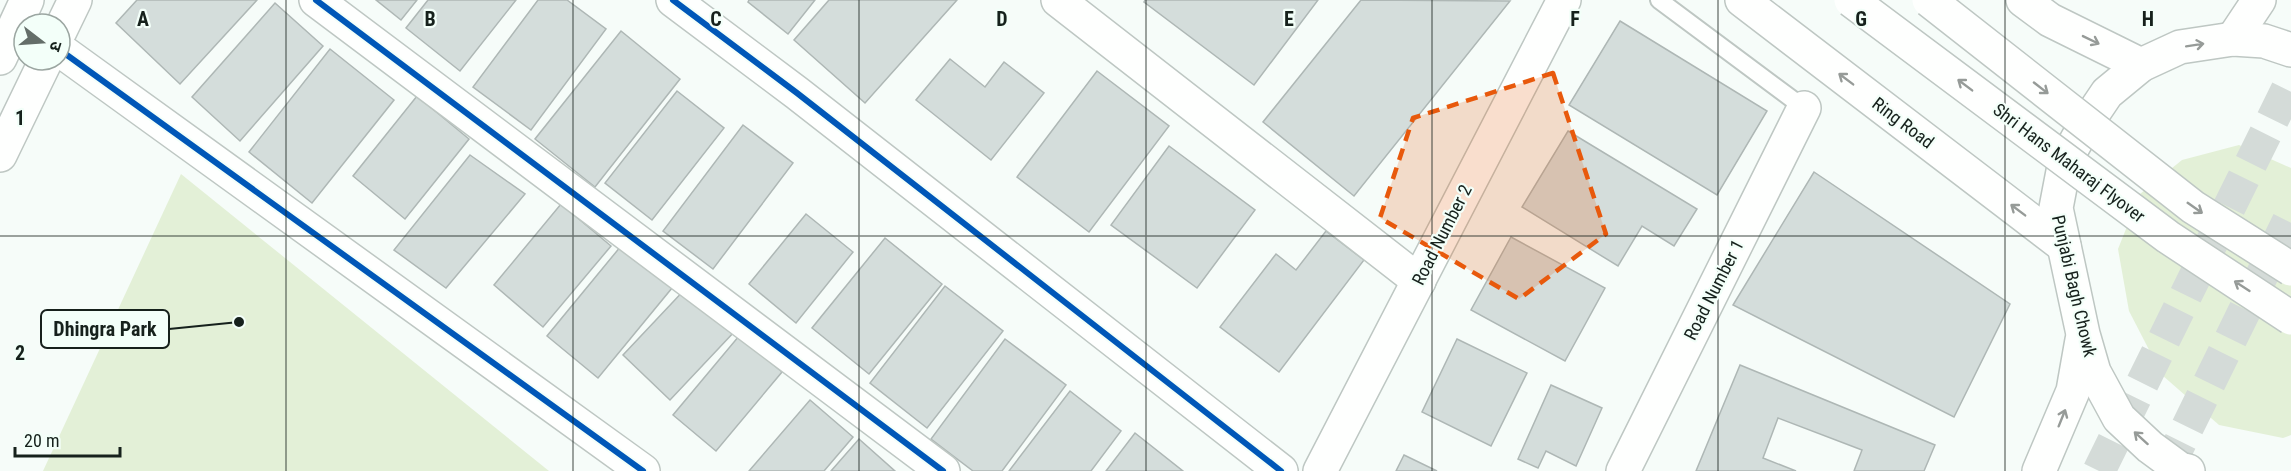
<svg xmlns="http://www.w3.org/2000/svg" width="2291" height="471" viewBox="0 0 2291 471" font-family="'Roboto Condensed','Noto Sans Devanagari',sans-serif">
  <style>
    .green { fill: #e3f0d7 }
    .building { fill: #d4dddb; stroke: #aeb7b5; stroke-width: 1.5 }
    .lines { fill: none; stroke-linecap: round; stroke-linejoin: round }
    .primary-tunnel { stroke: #d4dbd8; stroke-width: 33; stroke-dasharray: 33 16; stroke-linecap: butt }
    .service-casing { stroke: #bec7c3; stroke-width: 20 }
    .minor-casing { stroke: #bec7c3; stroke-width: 36 }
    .tertiary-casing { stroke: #bec7c3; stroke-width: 36 }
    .primary-casing { stroke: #bec7c3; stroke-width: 36 }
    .service { stroke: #fefffe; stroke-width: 16 }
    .minor { stroke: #fefffe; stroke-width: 33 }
    .tertiary { stroke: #fefffe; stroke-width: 33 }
    .primary { stroke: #fefffe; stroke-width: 33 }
    .primary-bridge-casing { stroke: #bec7c3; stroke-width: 36; stroke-linecap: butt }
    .primary-bridge { stroke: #fefffe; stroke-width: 33 }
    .cycleway-casing { stroke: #f3fff9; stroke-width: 10 }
    .cycleway { stroke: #0057b8; stroke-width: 6 }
    .oneway { stroke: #969b98 }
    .marked { fill: #e8590c; fill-opacity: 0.2; stroke: #e8590c; stroke-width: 4.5; stroke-dasharray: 12 8; stroke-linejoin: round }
    .grid { fill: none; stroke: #16211c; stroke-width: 1.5; stroke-opacity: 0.55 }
    .labels { text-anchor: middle; stroke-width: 4.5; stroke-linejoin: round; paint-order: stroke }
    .street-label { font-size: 18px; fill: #16211c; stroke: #f3fff9 }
    .grid-label { font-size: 20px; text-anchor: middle; font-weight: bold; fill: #16211c; stroke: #f3fff9; stroke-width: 4.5; stroke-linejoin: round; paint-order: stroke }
    .leader { fill: none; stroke: #16211c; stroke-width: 2 }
    .callout-dot { fill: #16211c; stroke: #f3fff9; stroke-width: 2 }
    .callout { fill: #f3fff9; stroke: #16211c; stroke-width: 2 }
    .callout-label { font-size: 20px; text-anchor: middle; font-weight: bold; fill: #16211c }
  </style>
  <rect width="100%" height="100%" fill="#f6fcf9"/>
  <g class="green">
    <path d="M2239 145 2291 168V435L2283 438 2219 425 2162 375 2129 311 2118 249 2140 194 2182 160Z"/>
    <path d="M181 174 549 471H43Z"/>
  </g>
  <g class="building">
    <path d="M137 0H257L180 84 116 23Z"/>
    <path d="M376 0H417L401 20Z"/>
    <path d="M428 0H516L460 71 406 28Z"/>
    <path d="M538 0H567L606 29 531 130 473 87Z"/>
    <path d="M749 0H815L788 34 748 2Z"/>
    <path d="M829 0H957L865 103 794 40Z"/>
    <path d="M1145 0H1318L1254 85 1144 2Z"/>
    <path d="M1361 0 1510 1 1354 196 1263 122Z"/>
    <path d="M275 3 323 46 240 141 192 97Z"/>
    <path d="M1620 21 1767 111 1717 195 1569 105Z"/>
    <path d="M621 31 680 79 595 187 535 139Z"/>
    <path d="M330 49 394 100 312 203 249 152Z"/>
    <path d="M950 59 985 87 1004 62 1044 93 991 160 916 100Z"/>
    <path d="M1097 71 1169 126 1089 232 1017 177Z"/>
    <path d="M677 91 724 128 652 220 605 183Z"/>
    <path d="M417 96 469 139 405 219 353 176Z"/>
    <path d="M743 125 793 163 713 269 663 231Z"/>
    <path d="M1568 131 1697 209 1674 246 1642 226 1618 266 1522 207Z"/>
    <path d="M1169 146 1255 210 1197 288 1111 225Z"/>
    <path d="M470 155 525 194 446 288 394 250Z"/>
    <path d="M1814 172 2010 304 1954 417 1733 305Z"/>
    <path d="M561 204 611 246 543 327 494 285Z"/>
    <path d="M806 214 853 252 796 323 749 284Z"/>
    <path d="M1326 231 1364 260 1279 372 1220 327 1276 254 1296 270Z"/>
    <path d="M1511 237 1605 288 1565 361 1471 310Z"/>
    <path d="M885 238 942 284 869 374 812 328Z"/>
    <path d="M621 246 672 288 598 378 547 336Z"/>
    <path d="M688 286 735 331 670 400 623 355Z"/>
    <path d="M945 286 1003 331 927 428 870 383Z"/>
    <path d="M739 336 782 372 716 451 673 415Z"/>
    <path d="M1005 339 1066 385 1002 471H973L931 439Z"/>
    <path d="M1457 339 1527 373 1491 446 1422 412Z"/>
    <path d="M1740 365 1935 445 1924 471H1854L1862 450 1778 418 1763 458 1796 471H1696Z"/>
    <path d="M1551 385 1602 408 1576 466 1546 451 1538 468 1518 459Z"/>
    <path d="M1070 391 1121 431 1091 471H1009Z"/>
    <path d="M810 400 853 437 824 471H749Z"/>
    <path d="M1135 433 1183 471H1106Z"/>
    <path d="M859 439 895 471H831Z"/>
    <path d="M1404 455 1437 471H1396Z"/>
  </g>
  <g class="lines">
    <g class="primary-tunnel">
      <path d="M2099 471 2291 82"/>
      <path d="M2166 471 2291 216"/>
    </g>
    <g class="service-casing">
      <path id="service" d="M1659 0 1804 108"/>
    </g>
    <g class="minor-casing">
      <g id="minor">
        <path d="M316 0 943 471"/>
        <path d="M673 0 797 93 1281 471"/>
        <path d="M1058 0 1419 281"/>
        <path d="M60 50 643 471"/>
        <path d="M1320 471 1564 0"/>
        <path d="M1623 471 1804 108"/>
      </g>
    </g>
    <g class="tertiary-casing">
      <g id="tertiary">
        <path d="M60 31 75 0"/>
        <path d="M0 58 27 0"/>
        <path d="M0 155 46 60"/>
      </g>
    </g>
    <g class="primary-casing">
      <g id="primary">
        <path d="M1742 0 2064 246"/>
        <path d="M2023 0 2050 20 2141 65"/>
        <path d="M2233 39 2259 0"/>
        <path d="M2039 471 2073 391 2082 340"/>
        <path d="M2188 471 2180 469 2150 447 2119 418 2094 372 2083 334 2056 208 2065 161 2084 127 2107 93 2141 65 2180 47 2233 39 2264 41 2291 50"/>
      </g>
    </g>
    <use href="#service" class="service"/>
    <use href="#minor" class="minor"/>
    <use href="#tertiary" class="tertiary"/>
    <use href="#primary" class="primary"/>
    <g class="primary-bridge-casing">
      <g id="primary-bridge">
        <path d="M1851 0 2168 237 2291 318"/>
        <path d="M1929 0 2193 207 2291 269"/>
      </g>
    </g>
    <use href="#primary-bridge" class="primary-bridge"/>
    <g class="cycleway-casing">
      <g id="cycleway">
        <path d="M316 0 943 471"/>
        <path d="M673 0 797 93 1281 471"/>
        <path d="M60 50 643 471"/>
      </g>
    </g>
    <use href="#cycleway" class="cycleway"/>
  </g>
  <defs><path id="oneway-shaft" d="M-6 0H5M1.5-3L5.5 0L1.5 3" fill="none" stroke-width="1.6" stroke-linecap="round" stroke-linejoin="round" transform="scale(1.5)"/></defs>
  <g class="oneway">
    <use href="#oneway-shaft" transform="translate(2091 40) rotate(26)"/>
    <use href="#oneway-shaft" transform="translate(2195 45) rotate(-9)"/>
    <use href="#oneway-shaft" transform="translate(1846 79) rotate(-143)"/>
    <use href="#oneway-shaft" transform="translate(1965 85) rotate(-143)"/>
    <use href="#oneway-shaft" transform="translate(2041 88) rotate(38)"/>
    <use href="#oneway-shaft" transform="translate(2195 208) rotate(35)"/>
    <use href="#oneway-shaft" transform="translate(2018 210) rotate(-143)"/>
    <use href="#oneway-shaft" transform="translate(2242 286) rotate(-147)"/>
    <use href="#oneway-shaft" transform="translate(2062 418) rotate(-68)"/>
    <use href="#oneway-shaft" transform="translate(2141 438) rotate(-138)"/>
  </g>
  <path class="marked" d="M1553 73 1606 234 1519 299 1380 218 1413 118Z"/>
  <path class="grid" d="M286 0V471M573 0V471M859 0V471M1146 0V471M1432 0V471M1718 0V471M2005 0V471M0 236H2291"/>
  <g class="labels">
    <g class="street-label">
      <text transform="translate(1903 123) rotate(37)" y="6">Ring Road</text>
      <text transform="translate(2069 163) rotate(37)" y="6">Shri Hans Maharaj Flyover</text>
      <text transform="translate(1442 235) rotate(-63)" y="6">Road Number 2</text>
      <text transform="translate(2074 286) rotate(77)" y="6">Punjabi Bagh Chowk</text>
      <text transform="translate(1714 290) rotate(-63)" y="6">Road Number 1</text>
    </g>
  </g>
  <g class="grid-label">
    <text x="143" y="26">A</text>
    <text x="430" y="26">B</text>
    <text x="716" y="26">C</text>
    <text x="1002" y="26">D</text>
    <text x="1289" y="26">E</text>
    <text x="1575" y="26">F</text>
    <text x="1861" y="26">G</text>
    <text x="2148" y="26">H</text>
    <text x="20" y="125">1</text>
    <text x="20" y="360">2</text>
  </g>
  <path class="leader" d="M239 322L169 329"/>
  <circle class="callout-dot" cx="239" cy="322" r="6"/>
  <rect class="callout" x="41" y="310" width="128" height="38" rx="6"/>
  <g class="callout-label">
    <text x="105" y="336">Dhingra Park</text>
  </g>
  <g transform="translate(42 42) rotate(107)"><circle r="28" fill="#f3fff9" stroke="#9ba6a1" stroke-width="1.5"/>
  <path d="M0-4.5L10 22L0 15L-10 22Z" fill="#646e69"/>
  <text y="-9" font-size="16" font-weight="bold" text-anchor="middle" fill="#16211c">उ</text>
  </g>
  <path d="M15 447v9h105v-9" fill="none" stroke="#16211c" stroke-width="3"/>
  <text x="24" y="447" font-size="18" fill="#16211c" stroke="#f3fff9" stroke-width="4.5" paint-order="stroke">20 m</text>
</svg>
